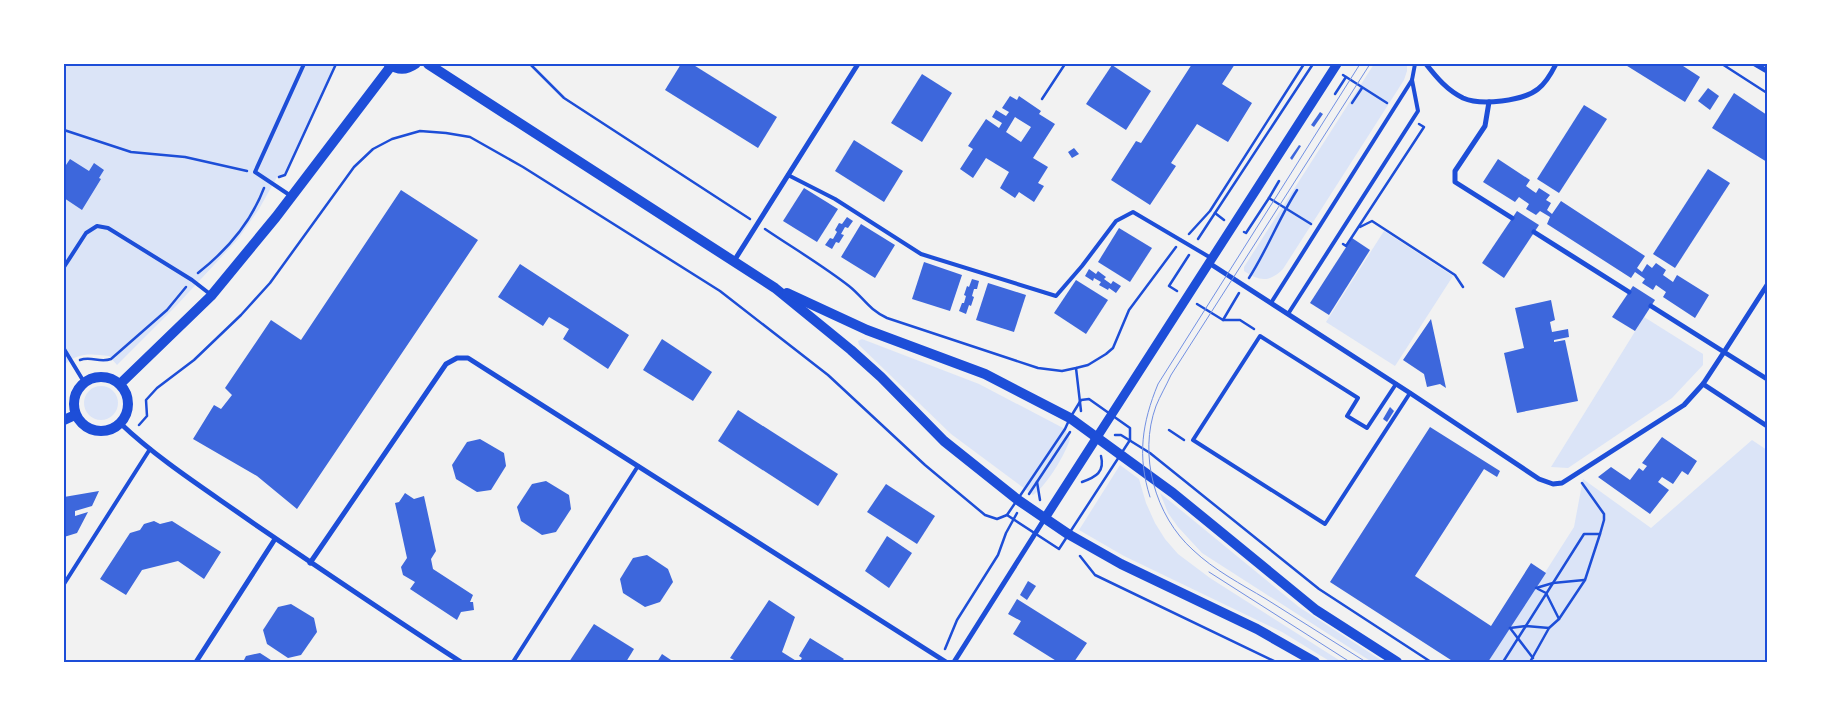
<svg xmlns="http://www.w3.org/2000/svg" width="1831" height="726" viewBox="0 0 1831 726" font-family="Overpass,sans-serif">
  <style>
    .green { fill: #dbe4f7 }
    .building { fill: #3d67dc; fill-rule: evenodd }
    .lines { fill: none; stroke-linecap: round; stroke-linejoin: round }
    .path { stroke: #1d4ed8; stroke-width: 2.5 }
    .service { stroke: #1d4ed8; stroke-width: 4 }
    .minor { stroke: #1d4ed8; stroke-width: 5 }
    .tertiary { stroke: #1d4ed8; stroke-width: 9 }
    .secondary { stroke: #1d4ed8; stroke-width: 10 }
    .tram { stroke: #7290e2; stroke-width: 1 }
    .neatline { fill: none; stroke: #1d4ed8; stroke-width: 2 }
  </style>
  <rect width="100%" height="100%" fill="#f2f2f2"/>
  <g class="green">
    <path d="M64 64H336L285 175 277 177 259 209 238 239 176 306 117 365 109 356C91 354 78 352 64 365Z"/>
    <path d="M1374 64H1407V71L1404 80 1283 269C1269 283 1259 281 1244 271V267Z"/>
    <path d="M1384 231 1453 276 1395 366 1326 322Z"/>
    <path d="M1644 317 1703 354V365L1672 398 1568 468 1551 467Z"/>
    <path d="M862 339 979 384 1065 429 1070 439C1065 455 1047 485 1033 495L951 434 859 345 858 341Z"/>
    <circle cx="101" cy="403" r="17"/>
    <path d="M1752 440 1767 450V662H1488L1574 527 1583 479 1651 528Z"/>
    <path d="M1120 465 1139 479 1146 503 1155 523 1165 539 1178 554 1210 578 1342 662H1331L1282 632 1124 556 1079 530Z"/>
    <path d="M1160 493 1299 607 1384 662H1372L1202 553 1178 527 1168 513Z"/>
  </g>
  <g class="building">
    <path d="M681 64H692L777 117 758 148 665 90Z"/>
    <path d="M1192 64H1235L1222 84 1252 103 1228 142 1197 124 1171 163 1176 166 1150 205 1111 180 1136 141 1141 143Z"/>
    <path d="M1624 64H1680L1700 77 1685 102Z"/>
    <path d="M1112 65 1151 91 1126 130 1086 104Z"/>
    <path d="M922 74 952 93 922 142 891 123Z"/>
    <path d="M1708 88 1719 96 1710 110 1698 101Z"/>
    <path d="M1734 93 1767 115V162L1712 128Z"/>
    <path d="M1010 96 1017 100 1019 96 1041 111 1039 114 1055 124 1033 158 1048 167 1038 183 1044 186 1034 202 1019 192 1015 198 1000 188 1009 172 986 158 973 178 960 169 973 149 968 146 986 119 999 128 1002 123 992 117 996 110 1006 116 1009 112 1002 108ZM1015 117 1031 127 1021 142 1006 132Z"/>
    <path d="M1584 105 1607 119 1559 193 1537 179Z"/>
    <path d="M1320 112 1323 114 1314 127 1311 125Z"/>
    <path d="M854 140 903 171 884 202 835 171Z"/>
    <path d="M1299 145 1301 146 1292 160 1290 158Z"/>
    <path d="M1074 148 1079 154 1072 158 1068 152Z"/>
    <path d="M70 159 89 171 94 163 104 170 99 178 101 179 82 210 64 198V168Z"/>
    <path d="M1498 159 1530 180 1526 186 1533 191 1536 193 1539 188 1550 195 1546 200 1551 203 1547 210 1552 214 1561 201 1645 256 1637 268 1642 272 1647 264 1652 268 1656 263 1666 270 1663 275 1673 282 1677 275 1709 295 1695 318 1663 297 1666 292 1656 285 1653 290 1642 283 1645 279 1635 272 1631 278 1547 224 1550 217 1540 211 1536 215 1526 209 1529 204 1519 197 1515 202 1483 182Z"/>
    <path d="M1708 169 1730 183 1675 268 1653 254Z"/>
    <path d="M804 188 838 209 817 242 783 221Z"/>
    <path d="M401 190 478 240 297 509 257 476 193 439 214 405 221 409 232 395 225 388 271 320 301 340Z"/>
    <path d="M1517 211 1539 225 1504 278 1482 263Z"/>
    <path d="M847 217 853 221 848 228 845 227 841 234 844 235 839 243 836 242 832 249 825 245 830 238 833 239 837 232 835 230 839 223 842 224Z"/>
    <path d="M861 224 895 245 875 278 841 257Z"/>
    <path d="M1119 228 1152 248 1130 282 1098 262Z"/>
    <path d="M1352 238 1370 250 1329 315 1310 303Z"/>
    <path d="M924 262 962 275 950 311 912 299Z"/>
    <path d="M520 264 629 335 608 369 563 339 569 329 549 317 543 326 498 297Z"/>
    <path d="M1089 269 1096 274 1098 271 1106 277 1104 279 1111 284 1113 281 1121 286 1116 293 1109 288 1108 290 1099 285 1101 282 1094 278 1093 281 1085 276Z"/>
    <path d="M972 279 979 281 977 289H974L972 296 974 297 971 306 969 305 966 314 959 311 962 303H964L966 296 964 295 967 286 969 287Z"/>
    <path d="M1076 280 1108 300 1086 334 1054 313Z"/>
    <path d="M988 283 1026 295 1014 332 976 320Z"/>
    <path d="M1633 286 1655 300 1635 331 1612 317Z"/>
    <path d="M1551 300 1555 320 1550 322 1552 332 1568 329 1569 337 1554 340V342L1565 340 1578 401 1517 413 1504 353 1524 348 1515 308Z"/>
    <path d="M1431 319 1446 388 1440 384 1427 387 1424 374 1403 360Z"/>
    <path d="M662 339 712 372 693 401 643 370Z"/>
    <path d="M1390 407 1394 411 1387 422 1383 419Z"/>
    <path d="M738 410 838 474 818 506 718 441Z"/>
    <path d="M1430 427 1500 471 1497 477 1484 469 1415 576 1491 626 1531 563 1546 573 1488 662H1454L1330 582Z"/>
    <path d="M1662 437 1697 461 1688 475 1682 471 1673 484 1662 477 1658 482 1669 490 1650 514 1598 477 1611 467 1630 480 1639 468 1643 471 1647 466 1642 463Z"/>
    <path d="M480 439 504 453 506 466 491 490 477 492 456 479 452 465 467 442Z"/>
    <path d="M546 481 569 495 571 509 556 532 542 535 521 521 517 507 532 484Z"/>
    <path d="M886 484 935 516 917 544 867 512Z"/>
    <path d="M99 491 92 506 75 511V516L88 512 77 533 64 537V497Z"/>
    <path d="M405 493 414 499 424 496 436 551 431 559 433 569 473 595 470 602H473L474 610 461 612 457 620 410 589 415 582 403 575 401 567 407 558 395 503 399 502Z"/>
    <path d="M154 521 160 524 172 521 221 552 204 579 178 561 142 570 126 595 100 579 130 533 140 530 144 524Z"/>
    <path d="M887 536 912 553 889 588 865 571Z"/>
    <path d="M647 555 668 569 673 582 660 602 645 607 623 593 620 579 633 558Z"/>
    <path d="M1028 581 1036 586 1027 600 1020 595Z"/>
    <path d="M1017 599 1087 643 1074 662H1058L1013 634 1021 621 1008 614Z"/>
    <path d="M769 600 795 617 782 652 798 662H738L730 658Z"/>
    <path d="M291 604 314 618 317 632 301 655 288 658 267 644 263 630 278 607Z"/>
    <path d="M594 624 634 649 626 662H569Z"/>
    <path d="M810 638 844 659 841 662H799L802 658 799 656Z"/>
    <path d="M260 653 274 662H243L246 656Z"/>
    <path d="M662 654 674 662H657Z"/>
  </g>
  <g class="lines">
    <g class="path">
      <path d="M530 64 564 98 750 219"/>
      <path d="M1722 64 1767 93"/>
      <path d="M64 66 65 64"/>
      <path d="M1343 75 1387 103"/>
      <path d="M1335 94 1346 77"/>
      <path d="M1042 99 1065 64"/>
      <path d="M1352 103 1362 88"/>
      <path d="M64 130 131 152 185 157 247 171"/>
      <path d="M279 177 285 175 336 64"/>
      <path d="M1269 198 1279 181"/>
      <path d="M1224 220 1215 213 1313 64"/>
      <path d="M1360 227 1372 221 1455 275 1463 287"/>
      <path d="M765 229C793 248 822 265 849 286 864 298 868 309 887 318L1038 368 1062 371 1076 368 1088 365 1106 354 1113 348 1129 310 1176 247"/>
      <path d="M1244 232 1246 233 1269 198 1311 224"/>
      <path d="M1189 234 1210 211 1304 64"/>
      <path d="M1198 239 1215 213"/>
      <path d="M1343 244 1346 246 1424 127 1419 124"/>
      <path d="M198 273C226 251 251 222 264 188"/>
      <path d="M1249 278C1267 250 1279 218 1297 190"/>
      <path d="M1177 291 1169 286 1189 255"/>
      <path d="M1197 304 1223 320H1240L1254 329"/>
      <path d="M1223 320 1239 293"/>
      <path d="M80 360C91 356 100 363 111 359L167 310 186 287"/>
      <path d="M1076 368 1081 411"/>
      <path d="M1089 399 1130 428V440L1059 549 1007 515 1065 429 1070 418 1081 400Z"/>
      <path d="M139 425 147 416 146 400 157 388 194 360 241 315 270 283 354 167 373 149 392 139 420 131 446 133 470 137 523 167 720 291 828 375 925 465 985 515 997 519 1007 515"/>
      <path d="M1169 430 1184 440"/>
      <path d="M1115 435H1121L1150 453 1319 589 1431 662"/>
      <path d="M1037 482 1040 500"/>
      <path d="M1082 482C1096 477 1105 472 1101 456"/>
      <path d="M1029 494 1070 432"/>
      <path d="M1080 556 1095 575 1276 662"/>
      <path d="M1536 588 1553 583 1584 580"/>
      <path d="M1538 589 1546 593 1559 619"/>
      <path d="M1510 628 1526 626 1549 628"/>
      <path d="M1510 628 1533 658"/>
      <path d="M945 649 957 620 998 555 1006 533 1017 513"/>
      <path d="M1503 662 1584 534H1600L1604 520V514L1582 483"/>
      <path d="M1530 662 1549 628 1559 619 1585 580 1600 534"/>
    </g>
    <g class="service">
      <path d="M788 175 835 199 921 254 1056 296 1082 266 1116 221 1133 212 1211 258"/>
      <path d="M291 196 255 172 304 64"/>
      <path d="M64 267 86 233 97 226 108 228 192 280 210 294"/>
      <path d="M1271 303 1412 80 1415 64"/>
      <path d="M1288 314 1418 111 1412 80"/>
      <path d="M64 349 84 382"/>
      <path d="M1396 384 1367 428 1347 416 1358 398 1260 336 1193 440 1325 524 1410 393"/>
      <path d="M64 584 150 449"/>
      <path d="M513 662 638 466"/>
    </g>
    <g class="minor">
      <path d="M1426 64C1437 78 1447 90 1463 98 1481 106 1523 101 1538 89 1546 83 1552 72 1556 64"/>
      <path d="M1755 64 1767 71"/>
      <path d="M1489 102 1485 126 1455 171V182L1512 218"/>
      <path d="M1534 232 1629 292"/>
      <path d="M734 261 858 64"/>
      <path d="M1209 263 1410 393 1539 479 1553 484 1562 483 1684 405 1703 384 1724 352 1767 379"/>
      <path d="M1651 306 1724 352 1767 285"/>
      <path d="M1703 384 1767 426"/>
      <path d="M120 423C160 461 208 491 253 523 322 570 391 617 461 662"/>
      <path d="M310 563 446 364 457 358H468L946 662"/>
      <path d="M196 662 275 539"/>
      <path d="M954 662 1045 518"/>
    </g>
    <g class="tertiary">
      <path d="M388 64C398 71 406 71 416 64"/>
      <path d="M1045 518 1337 64"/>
    </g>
    <g class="secondary">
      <path d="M428 64 775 288 851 350 881 377 944 441 1018 500 1068 534 1121 564 1257 629 1315 662"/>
      <path d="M787 293 867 330 985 374 1070 418 1173 493 1316 610 1397 662"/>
      <circle cx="101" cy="404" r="27"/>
      <path d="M120 384 211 296 276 217 391 66"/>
      <path d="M64 420 75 415"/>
    </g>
    <g class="tram">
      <path d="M1150 497C1137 456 1142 423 1158 384L1360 64"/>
      <path d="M1209 572 1350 662"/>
      <path d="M1366 662C1333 641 1299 620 1266 599 1241 584 1214 570 1193 550 1155 516 1138 455 1156 406 1160 396 1166 386 1171 375L1370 64"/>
    </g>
  </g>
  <rect width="1831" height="726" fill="none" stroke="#ffffff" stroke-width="130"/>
  <rect x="65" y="65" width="1701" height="596" class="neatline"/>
</svg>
